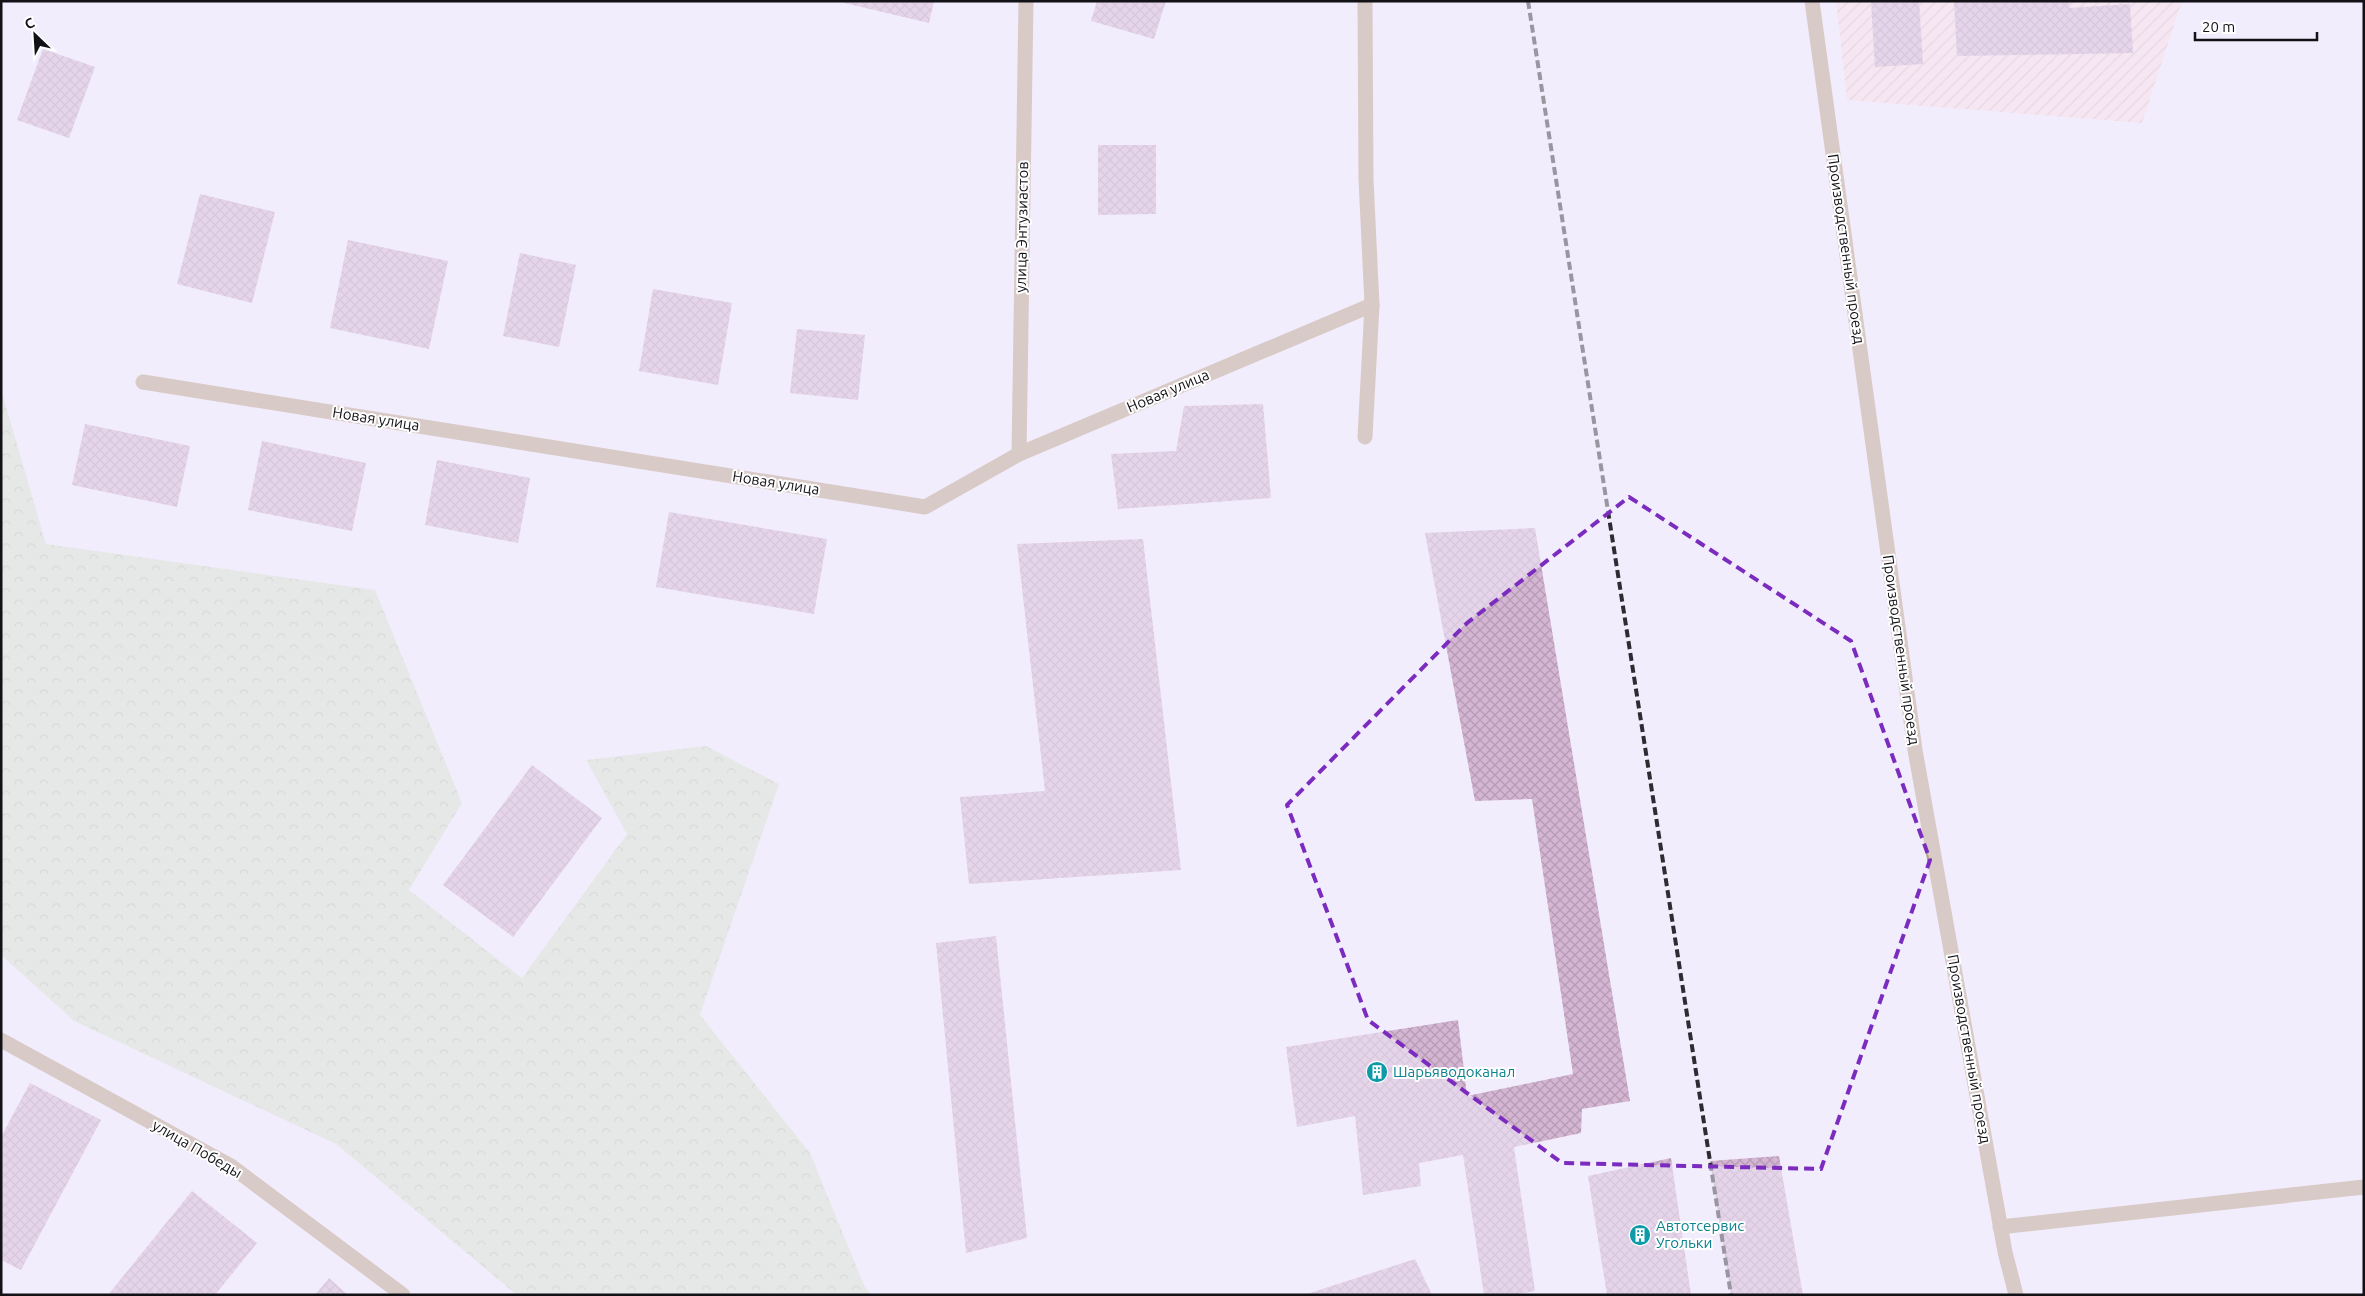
<svg xmlns="http://www.w3.org/2000/svg" width="2365" height="1296" viewBox="0 0 2365 1296" font-family="Ubuntu,sans-serif">
  <style>
    .industrial { fill: url(#industrial-furrows) }
    .forest { fill: url(#forest-crowns) }
    .building { fill: url(#building-cross-hatch) }
    .lines { fill: none; stroke-linecap: round; stroke-linejoin: round }
    .lane { stroke: #b9a183; stroke-width: 15 }
    .street { stroke: #b9a183; stroke-width: 15 }
    .rail { stroke: #2d2c32; stroke-width: 4; stroke-dasharray: 8 4; stroke-linecap: butt }
    .marked { fill: none; stroke: #7b2cbf; stroke-width: 4; stroke-dasharray: 10 6; stroke-linejoin: round }
    .labels { text-anchor: middle; stroke-width: 4; stroke-linejoin: round; paint-order: stroke }
    .street-label { font-size: 15px; fill: #121116; stroke: #fff }
    .culture-label { font-size: 15px; fill: #0d838f; stroke: #fff; text-anchor: start }
  </style>
  <defs>
    <pattern id="industrial-furrows" width="10" height="10" patternUnits="userSpaceOnUse" patternTransform="scale(1.25)"><rect width="10" height="10" fill="#f9dee5"/><path d="M-1 1l2-2M0 10L10 0M9 11l2-2" fill="none" stroke="#d4bdc4"/></pattern>
    <pattern id="forest-crowns" width="20" height="18" patternUnits="userSpaceOnUse" patternTransform="scale(1.25)"><rect width="20" height="18" fill="#d7e3cc"/><path d="M2 6a3 3 0 1 1 6 0M12 15a3 3 0 1 1 6 0" fill="none" stroke="#b8c2ae"/></pattern>
    <pattern id="building-cross-hatch" width="8" height="8" patternUnits="userSpaceOnUse" patternTransform="scale(1.25)"><rect width="8" height="8" fill="#d4b6d3"/><path d="M0 0l8 8M0 8l8-8" fill="none" stroke="#b59bb4"/></pattern>
  </defs>
  <rect width="100%" height="100%" fill="#f2edfd"/>
  <path class="industrial" d="M1836 1H2182L2142 123 1847 100Z"/>
  <path class="forest" d="M1 389 46 544 375 590 462 803 409 890 522 978 627 834 586 760 706 746 779 784 700 1015 810 1153 864 1285 871 1295H517L336 1144 74 1021 1 955Z"/>
  <g class="building">
    <path d="M836 1H934L929 23Z"/>
    <path d="M1097 1H1166L1154 39 1091 21Z"/>
    <path d="M1871 1H1919L1923 64 1875 67Z"/>
    <path d="M1954 1H2069L2070 8 2130 4 2133 53 1957 56Z"/>
    <path d="M43 49 95 67 69 138 17 120Z"/>
    <path d="M1098 145H1156V214L1098 215Z"/>
    <path d="M200 194 275 212 252 303 177 284Z"/>
    <path d="M348 240 448 261 429 349 330 328Z"/>
    <path d="M520 253 576 265 559 347 503 336Z"/>
    <path d="M653 289 732 303 718 385 639 371Z"/>
    <path d="M797 329 865 335 858 400 790 393Z"/>
    <path d="M1263 404 1271 498 1118 509 1111 454 1176 451 1184 406Z"/>
    <path d="M85 424 190 446 177 507 72 485Z"/>
    <path d="M262 441 366 463 352 531 248 510Z"/>
    <path d="M437 460 530 478 518 543 425 525Z"/>
    <path d="M669 512 827 539 814 614 656 587Z"/>
    <path d="M1535 528 1630 1101 1582 1109 1581 1133 1514 1147 1535 1291 1512 1295H1484L1463 1155 1419 1163 1421 1186 1363 1195 1355 1116 1297 1127 1286 1047 1458 1020 1467 1096 1573 1074 1532 799 1475 801 1425 533Z"/>
    <path d="M1143 539 1181 870 969 884 960 797 1045 791 1017 544Z"/>
    <path d="M532 765 602 818 513 937 443 885Z"/>
    <path d="M996 936 1027 1238 966 1253 936 943Z"/>
    <path d="M30 1083 101 1120 21 1270 1 1260V1137Z"/>
    <path d="M1779 1156 1803 1295H1731L1710 1161Z"/>
    <path d="M1671 1158 1691 1295H1607L1588 1176Z"/>
    <path d="M192 1191 257 1243 215 1295H108Z"/>
    <path d="M1415 1259 1432 1295H1307V1294Z"/>
    <path d="M329 1278 348 1295H315Z"/>
  </g>
  <g class="lines">
    <path class="lane" d="M2000 1227 2364 1187"/>
    <g class="street">
      <path d="M1365 1 1366 179 1372 305 1365 437"/>
      <path d="M1812 1 1915 750 2005 1252 2016 1295"/>
      <path d="M143 382 925 507 1019 454 1372 305"/>
      <path d="M1019 454 1026 1"/>
      <path d="M1 1040 231 1166 403 1295"/>
    </g>
    <path class="rail" d="M1528 1 1731 1295"/>
  </g>
  <path d="M0 0H2365V1296H0ZM1629 497 1851 641 1930 860 1821 1169 1562 1163 1368 1020 1287 805 1467 623Z" fill="#f2edfd" fill-opacity=".55" fill-rule="evenodd"/>
  <path class="marked" d="M1629 497 1851 641 1930 860 1821 1169 1562 1163 1368 1020 1287 805 1467 623Z"/>
  <defs>
    <g id="building-disc" transform="scale(1.125)"><circle r="9.5" fill="#0f9aa8" stroke="#fff"/><path d="M-4-6H4V6H1V3H-1V6H-4ZM-2.5-4.3h1.7v1.8h-1.7ZM.8-4.3h1.7v1.8H.8ZM-2.5-1h1.7V.8h-1.7ZM.8-1h1.7V.8H.8Z" fill="#fff"/></g>
  </defs>
  <g fill-rule="evenodd">
    <use href="#building-disc" x="1377" y="1072"/>
    <use href="#building-disc" x="1640" y="1235"/>
  </g>
  <g class="labels">
    <g class="street-label">
      <text transform="translate(1022 227) rotate(-89)" y="5">улица Энтузиастов</text>
      <text transform="translate(1846 249) rotate(82)" y="5">Производственный проезд</text>
      <text transform="translate(1168 391) rotate(-23)" y="5">Новая улица</text>
      <text transform="translate(376 419) rotate(9)" y="5">Новая улица</text>
      <text transform="translate(776 483) rotate(9)" y="5">Новая улица</text>
      <text transform="translate(1901 650) rotate(82)" y="5">Производственный проезд</text>
      <text transform="translate(1969 1049) rotate(80)" y="5">Производственный проезд</text>
      <text transform="translate(197 1149) rotate(30)" y="5">улица Победы</text>
    </g>
    <g class="culture-label">
      <text x="1393" y="1077">Шарьяводоканал</text>
      <text x="1656" y="1231">Автотсервис<tspan x="1656" dy="17">Угольки</tspan></text>
    </g>
  </g>
  <rect width="2365" height="1296" fill="none" stroke="#121116" stroke-width="5"/>
  <g transform="translate(35 35) rotate(335)" stroke="#ffffff" stroke-width="4" paint-order="stroke">
  <path d="M0-4L9 19L0 12L-9 19Z" fill="#121116"/>
  <text y="-8" font-size="14" font-weight="bold" text-anchor="middle" fill="#121116">С</text>
  </g>
  <path d="M2195 32v8h122v-8" fill="none" stroke="#121116" stroke-width="2.5"/>
  <text x="2202" y="32" font-size="15" fill="#121116" stroke="#ffffff" stroke-width="4" paint-order="stroke">20 m</text>
</svg>
